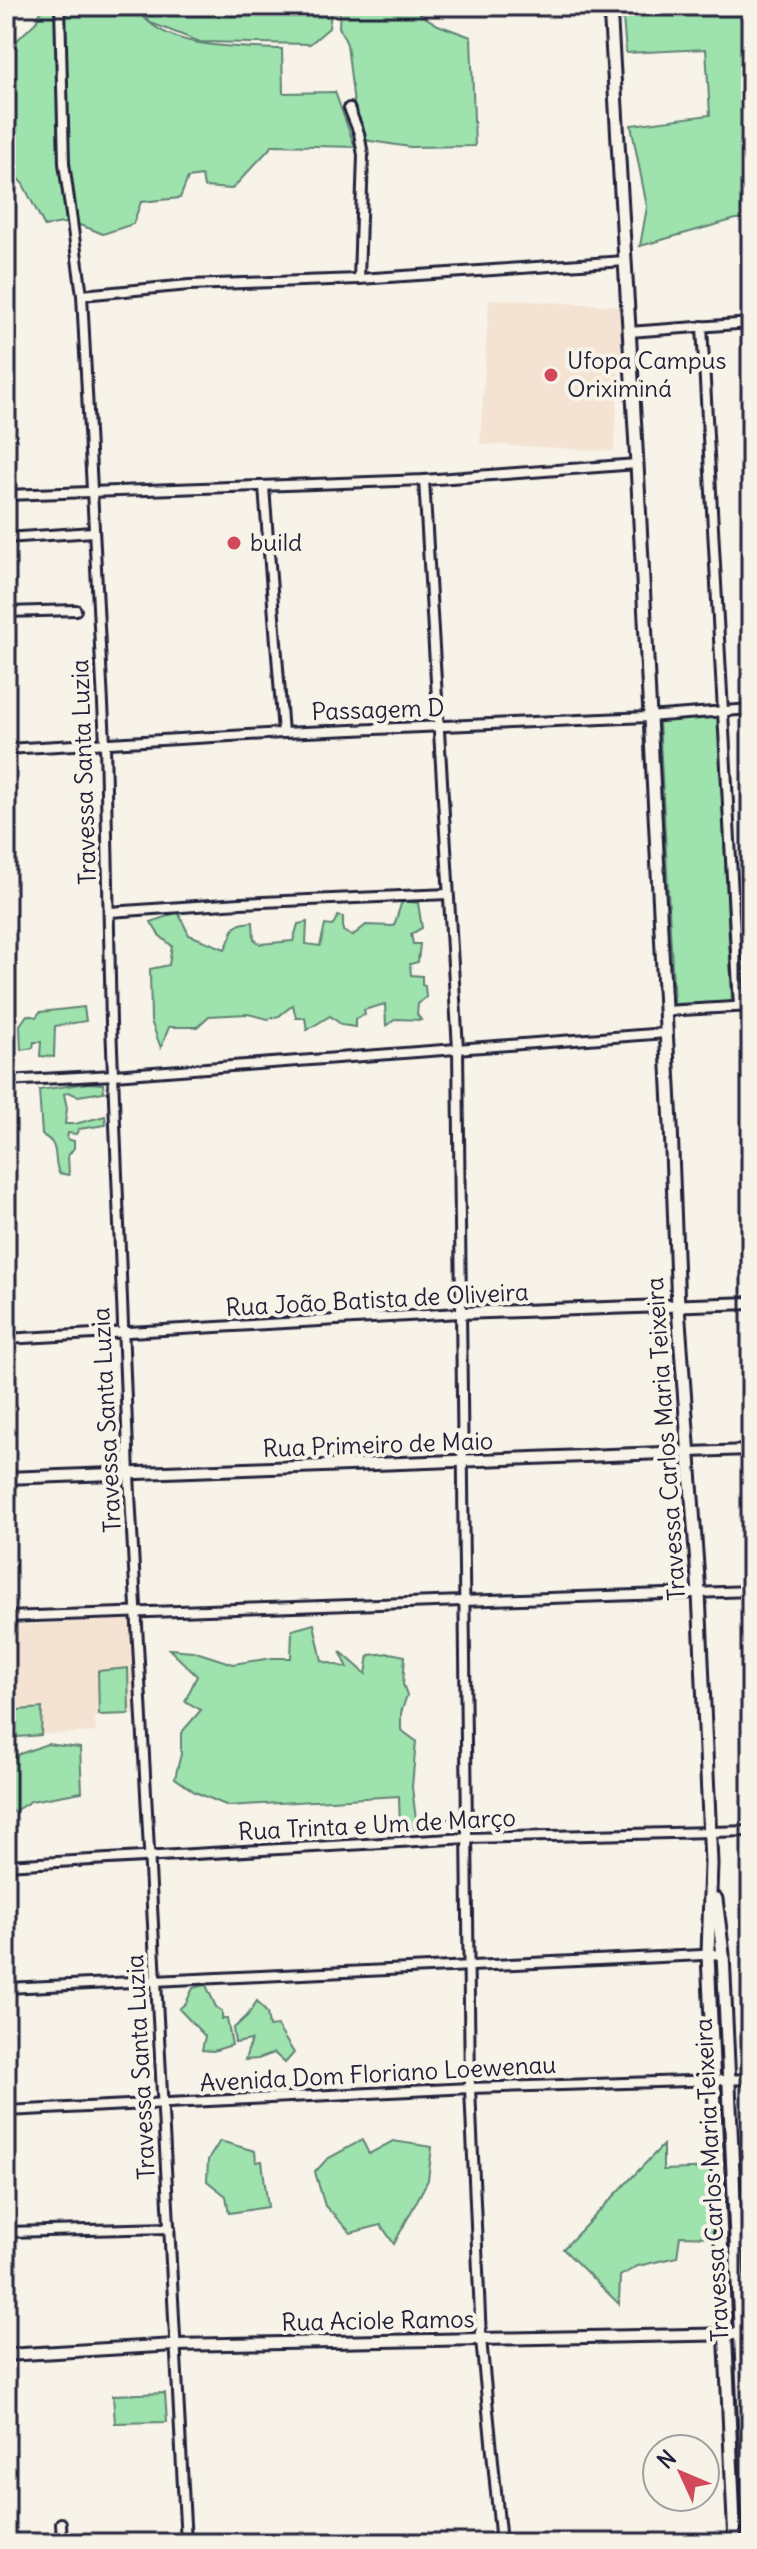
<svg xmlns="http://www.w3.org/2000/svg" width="757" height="2549" viewBox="0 0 757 2549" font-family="Delius,sans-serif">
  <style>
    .built { fill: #f4e3d2 }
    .green { fill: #9ee2ad; stroke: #608274; stroke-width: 2 }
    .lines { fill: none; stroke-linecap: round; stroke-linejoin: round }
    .minor-casing { stroke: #22223b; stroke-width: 14 }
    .tertiary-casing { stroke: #22223b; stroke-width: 16 }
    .secondary-casing { stroke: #22223b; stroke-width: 17 }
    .minor { stroke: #f7f3e8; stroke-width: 8 }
    .tertiary { stroke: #f7f3e8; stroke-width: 10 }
    .secondary { stroke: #f7f3e8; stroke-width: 11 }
    .poi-dot { fill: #d1495b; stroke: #f7f3e8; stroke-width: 3 }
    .labels { text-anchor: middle; stroke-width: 8; stroke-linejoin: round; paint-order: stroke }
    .poi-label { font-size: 24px; fill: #22223b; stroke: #f7f3e8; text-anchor: start }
    .street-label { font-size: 24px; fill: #22223b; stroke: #f7f3e8 }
  </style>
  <rect width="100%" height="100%" fill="#f7f3e8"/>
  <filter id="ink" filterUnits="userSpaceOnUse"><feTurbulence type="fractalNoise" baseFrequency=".0125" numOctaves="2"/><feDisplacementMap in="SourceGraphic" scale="16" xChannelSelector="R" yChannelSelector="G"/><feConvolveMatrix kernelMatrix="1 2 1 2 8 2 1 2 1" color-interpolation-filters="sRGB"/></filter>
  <g filter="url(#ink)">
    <g class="built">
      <path d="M489 299 623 306 614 451 480 444Z"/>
      <path d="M131 1619 134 1714 94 1717 96 1732 6 1736V1626Z"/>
    </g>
    <g class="green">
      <path d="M43 6H332L329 28 310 44 200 42 151 23 139 11C165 50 239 47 282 49L283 93 335 92 355 147 273 145 232 189 204 187 202 176 188 178 180 198 141 202 133 224 103 234C79 224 70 219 45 227L23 184 6 167V51L36 22Z"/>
      <path d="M340 6H418L420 14 438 25 471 37 475 146 410 147 364 140 354 104 347 44 339 27Z"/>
      <path d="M622 6H751V219H736L640 246 647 207 631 125 710 115 706 49 626 53Z"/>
      <path d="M718 716 732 1002 674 1004 659 720Z"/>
      <path d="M404 901 418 903 422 928 411 934 413 944H420L418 962 410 964 411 975 422 976V985L425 986 426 997 418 1004 417 1014 421 1020 396 1019 386 1026 385 1004 364 1010 365 1015 355 1019V1027L342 1025 330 1016 307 1030 305 1018H296L293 1005 279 1016 268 1019 248 1014 209 1016 197 1027H169L161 1048 151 1021 150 969 169 965 172 946 159 935 151 922 178 912 189 935 225 949C236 931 227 924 253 922L254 939 260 944 293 941 298 924 307 922 306 944 320 946 325 925 332 926 338 916 343 917V931L352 936 366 925 394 926 401 904Z"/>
      <path d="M84 1007 86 1021 55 1026 54 1057 40 1056 41 1042H34L33 1048 21 1050 20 1025 27 1015 36 1017 40 1012Z"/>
      <path d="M88 1083 103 1084 104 1092 78 1096 68 1092 64 1094 67 1108 65 1124H75L105 1116 106 1125 79 1129 76 1134 68 1133 67 1139 74 1141V1148L68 1156 69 1175 59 1173C52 1157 61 1144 42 1135L39 1090Z"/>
      <path d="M314 1624 322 1661 348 1668 340 1651 366 1674 369 1655 390 1653 405 1656 403 1684 407 1695 401 1713V1730L416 1741 412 1787 416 1820 447 1819 433 1828 400 1829 399 1796 228 1806 195 1792 175 1778 181 1754V1733L201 1710 185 1701 197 1676 169 1649 193 1651 233 1664 272 1658H291L292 1630Z"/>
      <path d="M128 1668 129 1714 99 1715 98 1671Z"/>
      <path d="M42 1708 41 1735 6 1738V1711Z"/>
      <path d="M47 1744 80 1748 82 1792 31 1801 6 1816V1759Z"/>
      <path d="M206 1985 216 2007 222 2011V2019H227L232 2045 213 2051 202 2050 205 2036 179 2009 186 2003 193 1988Z"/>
      <path d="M257 2001 267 2013 269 2027 277 2026 294 2053 285 2063 274 2053 258 2059 245 2060 251 2040 235 2043 233 2029 247 2016Z"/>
      <path d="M362 2140 369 2154 393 2141 432 2147 428 2180 394 2244 381 2225 351 2233 325 2206 315 2172 327 2159Z"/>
      <path d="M220 2141 255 2151 256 2162 262 2161 268 2207 229 2213 226 2196 207 2181 208 2160Z"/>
      <path d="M663 2145V2170L716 2168 714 2237 680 2236 677 2257 638 2266 620 2276 619 2304 563 2249Z"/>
      <path d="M165 2393 167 2422 115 2423 113 2395Z"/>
    </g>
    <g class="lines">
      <g class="minor-casing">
        <g id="minor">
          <path d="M60 6 64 163 82 295 105 743 111 1024 129 1475 186 2543"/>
          <path d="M349 108 359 133 363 155 359 279"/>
          <path d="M82 295 189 285 359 279 625 261"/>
          <path d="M702 326 739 1006"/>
          <path d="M629 332 751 323"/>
          <path d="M424 480 458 1049 470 2088 481 2339 501 2543"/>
          <path d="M264 487 283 733"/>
          <path d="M6 495 424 480 637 464"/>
          <path d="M6 538 93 532"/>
          <path d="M6 612 76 610"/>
          <path d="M6 749 283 733 648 717 751 709"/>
          <path d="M110 912 240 903 448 894"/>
          <path d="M665 1011 751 1006"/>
          <path d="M6 1081 114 1075 666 1033"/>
          <path d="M6 1339 460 1313"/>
          <path d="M689 1452 751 1450"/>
          <path d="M6 1617 751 1591"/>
          <path d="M6 1865 468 1838 751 1831"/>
          <path d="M6 1988 723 1954"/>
          <path d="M6 2111 470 2088 751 2079"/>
          <path d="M6 2232 170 2228"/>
          <path d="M61 2523 62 2543"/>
        </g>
      </g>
      <g class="tertiary-casing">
        <g id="tertiary">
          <path d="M460 1313 751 1303"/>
          <path d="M6 1478 689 1452"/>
          <path d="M6 2355 175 2345 741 2334"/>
        </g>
      </g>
      <g class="secondary-casing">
        <g id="secondary">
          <path d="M610 6 637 464 671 1125 678 1307 699 1593 711 1863 708 1955 735 2543"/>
          <path d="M716 1899 723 1954 750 2543"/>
        </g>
      </g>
      <use href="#minor" class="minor"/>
      <use href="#tertiary" class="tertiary"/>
      <use href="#secondary" class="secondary"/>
    </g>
  </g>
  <g class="poi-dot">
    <circle cx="551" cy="375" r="8"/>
    <circle cx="234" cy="543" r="8"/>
  </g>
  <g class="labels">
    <g class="poi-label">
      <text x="567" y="369">Ufopa Campus<tspan x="567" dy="28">Oriximiná</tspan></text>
      <text x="250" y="551">build</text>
    </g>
    <g class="street-label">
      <text transform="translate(378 710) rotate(-2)" y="8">Passagem D</text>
      <text transform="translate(84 772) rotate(-92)" y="8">Travessa Santa Luzia</text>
      <text transform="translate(377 1300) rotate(-3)" y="8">Rua João Batista de Oliveira</text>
      <text transform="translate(107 1420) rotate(-93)" y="8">Travessa Santa Luzia</text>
      <text transform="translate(666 1439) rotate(-94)" y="8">Travessa Carlos Maria Teixeira</text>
      <text transform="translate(378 1445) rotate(-2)" y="8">Rua Primeiro de Maio</text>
      <text transform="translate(377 1825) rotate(-3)" y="8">Rua Trinta e Um de Março</text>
      <text transform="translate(141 2067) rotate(-93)" y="8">Travessa Santa Luzia</text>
      <text transform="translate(378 2074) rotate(-3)" y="8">Avenida Dom Floriano Loewenau</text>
      <text transform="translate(712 2180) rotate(-93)" y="8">Travessa Carlos Maria Teixeira</text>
      <text transform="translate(378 2321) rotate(-1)" y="8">Rua Aciole Ramos</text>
    </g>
  </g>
  <rect width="757" height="2549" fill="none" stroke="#f7f3e8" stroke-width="32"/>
  <rect x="16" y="16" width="725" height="2517" fill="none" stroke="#22223b" stroke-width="3" filter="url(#ink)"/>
  <g transform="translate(681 2473) rotate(314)"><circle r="38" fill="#f7f3e8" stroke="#a29fa3" stroke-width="2"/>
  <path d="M0-6L14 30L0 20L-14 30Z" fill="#d1495b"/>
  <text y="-12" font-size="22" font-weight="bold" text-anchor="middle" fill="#22223b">N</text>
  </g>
</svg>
